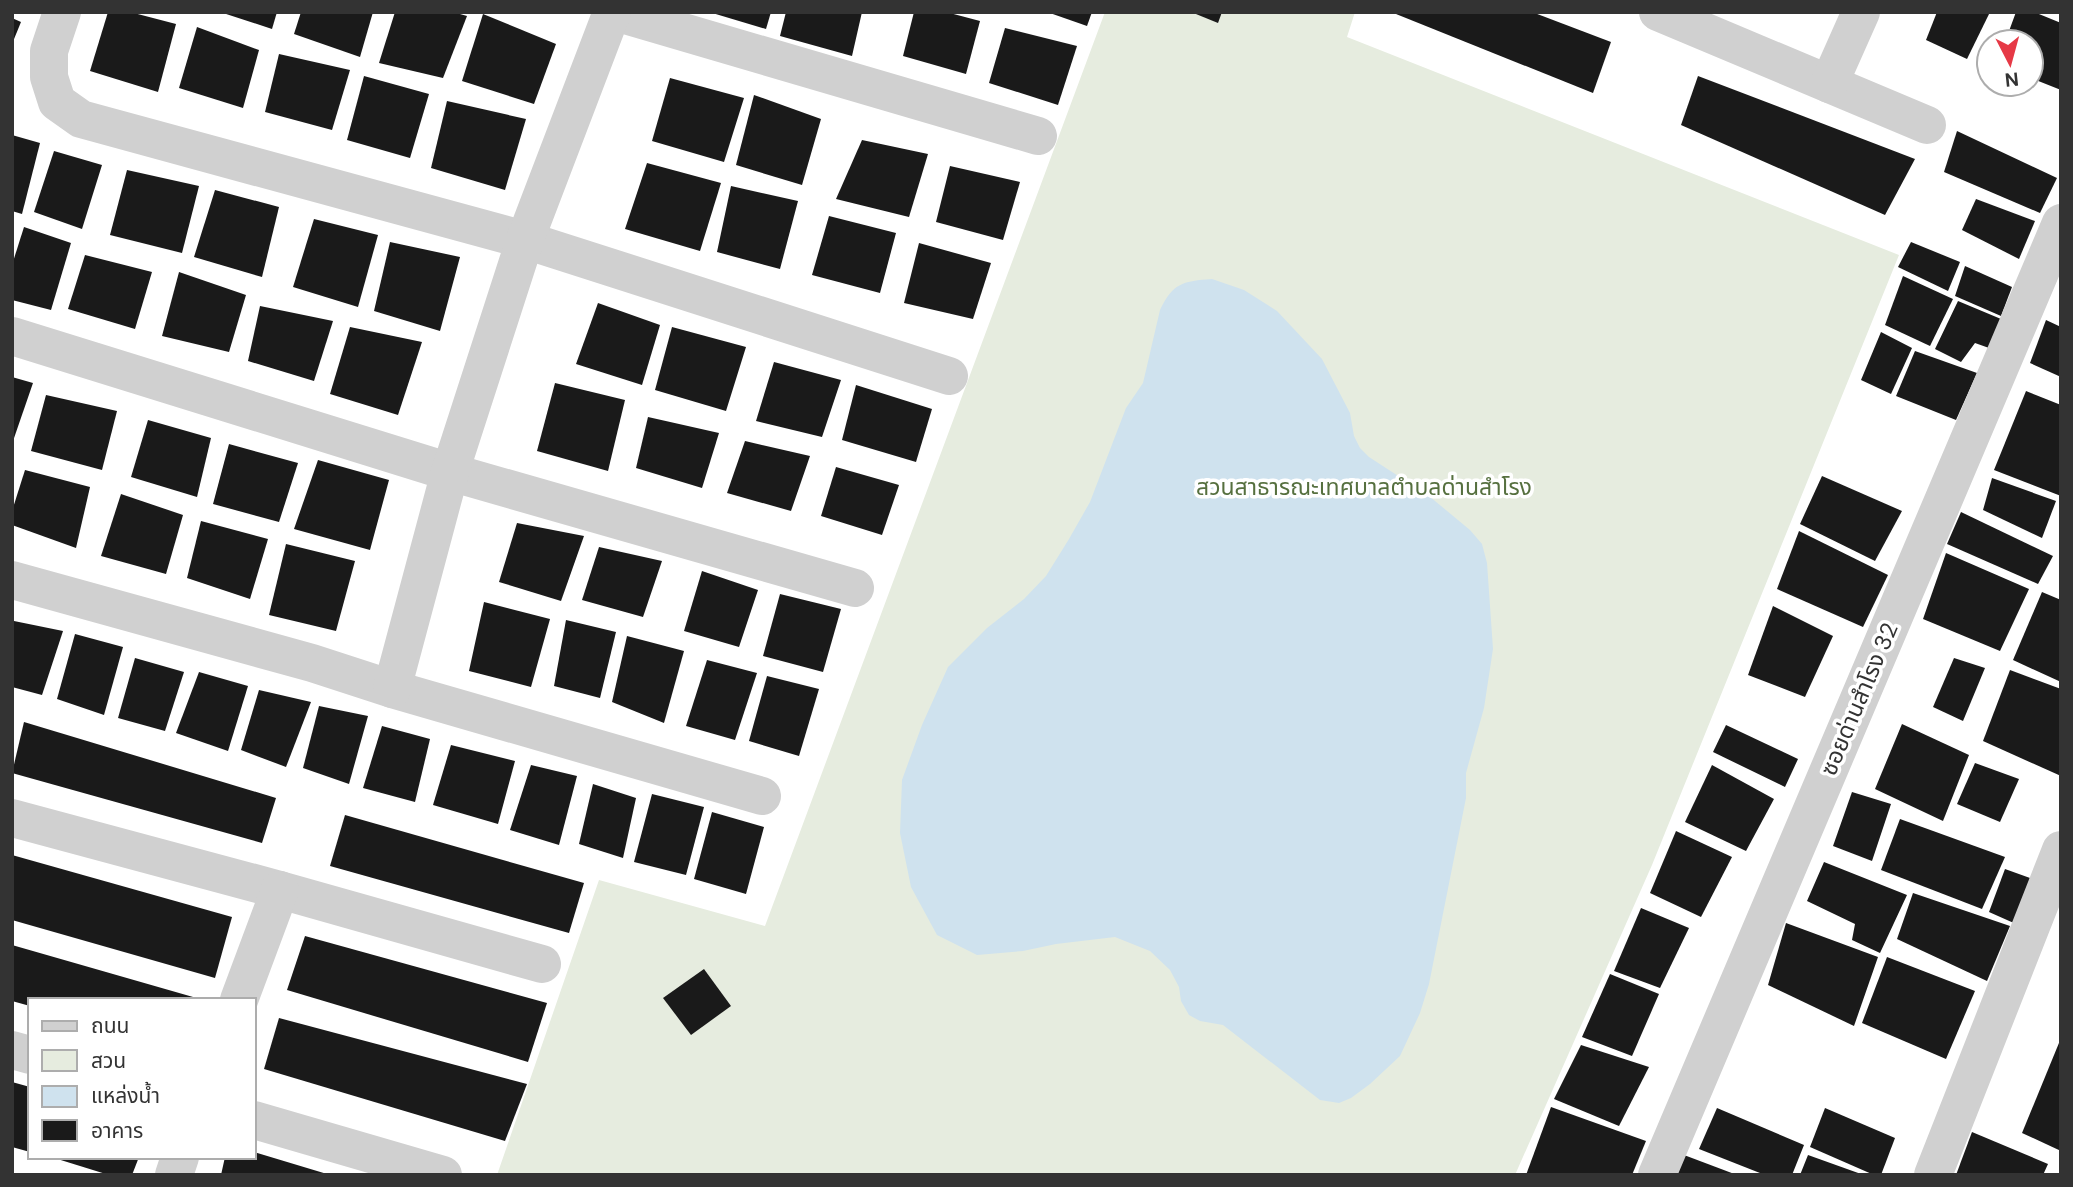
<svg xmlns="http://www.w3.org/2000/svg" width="2073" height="1187" viewBox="0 0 2073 1187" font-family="'DM Sans','Noto Sans Thai',sans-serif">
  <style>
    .green { fill: #e6ecdf }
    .water { fill: #cfe2ee }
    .building { fill: #1a1a1a }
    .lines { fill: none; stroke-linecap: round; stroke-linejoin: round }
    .minor { stroke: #d0d0d0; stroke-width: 38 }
    .labels { text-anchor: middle; stroke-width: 7; stroke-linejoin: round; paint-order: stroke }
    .park-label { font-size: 23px; fill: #56703f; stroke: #fff }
    .street-label { font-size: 23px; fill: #333; stroke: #fff }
  </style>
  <rect width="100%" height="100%" fill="#fff"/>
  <path class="green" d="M1105 12H1355L1347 37 1899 255 1652 865 1515 1175H497L599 880 765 926Z"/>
  <path class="water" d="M1212 279 1244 290 1277 311 1322 359 1350 413 1354 436 1360 448 1369 457 1429 496 1470 530 1482 544 1487 563 1493 649 1484 708 1466 773V798L1429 984 1420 1013 1400 1056 1370 1084 1351 1098 1339 1103 1320 1100 1223 1025 1200 1021 1189 1015 1181 1001 1179 987 1170 970 1150 951 1115 937 1056 944 1023 951 977 955 937 935 911 887 900 833 902 780 922 725 948 667 987 628 1024 599 1046 576 1069 539 1090 502 1126 408 1143 383 1160 310C1173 283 1183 281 1212 279Z"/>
  <g class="building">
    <path d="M108 12H130L176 24 158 92 90 71Z"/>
    <path d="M220 12H277L272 29Z"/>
    <path d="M301 12H373L360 57 294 34Z"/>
    <path d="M395 12H453L467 16 443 78 379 63Z"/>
    <path d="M709 12H771L766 29Z"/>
    <path d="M786 12H862L852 56 780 36Z"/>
    <path d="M914 12H946L980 21 966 74 903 56Z"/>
    <path d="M1047 12H1092L1087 26Z"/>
    <path d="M1191 12H1222L1218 23Z"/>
    <path d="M1391 12H1532L1611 42 1593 93Z"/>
    <path d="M1937 12H1990L1967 59 1926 40Z"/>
    <path d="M2016 12H2034L2061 23V90L2031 78V42H2005Z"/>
    <path d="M483 14 556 44 534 104 462 81Z"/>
    <path d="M12 18 21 22 12 44Z"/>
    <path d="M197 27 259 50 243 108 179 88Z"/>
    <path d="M1005 28 1077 46 1058 105 989 83Z"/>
    <path d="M279 54 350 70 332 130 265 112Z"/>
    <path d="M364 76 429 94 410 158 347 140Z"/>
    <path d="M1698 76 1915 159 1885 215 1681 125Z"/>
    <path d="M670 78 744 98 724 162 652 141Z"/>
    <path d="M754 95 821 119 802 185 736 165Z"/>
    <path d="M447 101 526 119 505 190 431 168Z"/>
    <path d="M1957 131 2057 178 2040 213 1944 172Z"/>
    <path d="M12 135 40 143 22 214 12 211Z"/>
    <path d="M862 140 928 154 909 217 836 199Z"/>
    <path d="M54 151 102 165 82 229 34 212Z"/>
    <path d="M647 163 721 183 700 251 625 229Z"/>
    <path d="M950 166 1020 182 1003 240 936 222Z"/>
    <path d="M127 170 199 186 182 253 110 235Z"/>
    <path d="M731 186 798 201 780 269 717 252Z"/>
    <path d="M215 190 279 207 262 277 194 257Z"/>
    <path d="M1976 199 2035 221 2019 259 1962 230Z"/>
    <path d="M829 216 896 233 880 293 812 275Z"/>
    <path d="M314 219 378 235 358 307 293 287Z"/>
    <path d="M24 227 71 243 51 310 12 300V265Z"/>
    <path d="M390 242 460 257 440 331 374 311Z"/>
    <path d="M1911 242 1960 262 1948 291 1898 267Z"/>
    <path d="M919 243 991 263 973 319 904 303Z"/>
    <path d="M85 255 152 272 135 329 68 309Z"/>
    <path d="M1965 266 2012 287 2001 316 1955 296Z"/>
    <path d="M179 272 246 295 229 352 162 336Z"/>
    <path d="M1903 276 1953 299 1930 346 1885 325Z"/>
    <path d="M1958 301 2001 319 1989 348 1975 343 1961 362 1935 349Z"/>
    <path d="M598 303 660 325 642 385 576 364Z"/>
    <path d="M260 306 333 321 314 381 248 361Z"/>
    <path d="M2046 320 2061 327V377L2030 363Z"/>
    <path d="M350 327 422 342 398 415 330 394Z"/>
    <path d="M672 327 746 347 726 411 655 390Z"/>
    <path d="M1881 332 1912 348 1891 394 1861 380Z"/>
    <path d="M1915 351 1977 373 1956 420 1896 396Z"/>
    <path d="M774 362 841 380 822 437 756 421Z"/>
    <path d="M12 377 33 383 13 441H12Z"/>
    <path d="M555 383 625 400 608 471 537 451Z"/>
    <path d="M856 385 932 409 916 462 842 440Z"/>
    <path d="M2026 391 2061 405V496L1994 470Z"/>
    <path d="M46 395 117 411 102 470 31 451Z"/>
    <path d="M648 417 719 433 702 488 636 468Z"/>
    <path d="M148 420 211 438 197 497 131 477Z"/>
    <path d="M745 441 810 456 791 511 727 493Z"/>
    <path d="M229 444 298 463 279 522 213 504Z"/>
    <path d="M318 460 389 480 370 550 294 529Z"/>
    <path d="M836 467 899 485 882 535 821 516Z"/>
    <path d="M25 470 90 487 76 548 12 525V511Z"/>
    <path d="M1822 476 1902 511 1875 561 1800 524Z"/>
    <path d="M1992 478 2056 501 2042 538 1983 510Z"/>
    <path d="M121 494 183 515 166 574 101 556Z"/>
    <path d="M1961 512 2053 556 2038 584 1947 544Z"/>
    <path d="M201 521 268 539 250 599 187 578Z"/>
    <path d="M517 523 584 536 561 601 499 582Z"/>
    <path d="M1799 531 1888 575 1863 627 1777 589Z"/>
    <path d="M286 544 355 561 336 631 269 615Z"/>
    <path d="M599 547 662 561 643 617 582 600Z"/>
    <path d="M1946 553 2029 589 2000 651 1923 619Z"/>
    <path d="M702 571 758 590 739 647 684 631Z"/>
    <path d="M2042 592 2061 600V682L2013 660Z"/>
    <path d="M780 594 841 609 823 672 763 656Z"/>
    <path d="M484 602 550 619 531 687 469 671Z"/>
    <path d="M1773 606 1833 636 1805 697 1748 675Z"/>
    <path d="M566 620 616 632 600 698 554 686Z"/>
    <path d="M14 621 63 631 42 695 12 687Z"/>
    <path d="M75 634 123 647 104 715 57 699Z"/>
    <path d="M627 636 684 651 664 723 612 702Z"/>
    <path d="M135 658 184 672 165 731 118 718Z"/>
    <path d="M1954 658 1985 668 1963 721 1933 707Z"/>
    <path d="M707 660 757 673 735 740 686 726Z"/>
    <path d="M2010 670 2061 689V776L1983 741Z"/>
    <path d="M199 672 248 686 228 751 176 733Z"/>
    <path d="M767 676 819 689 799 756 749 741Z"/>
    <path d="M259 690 311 702 286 767 241 750Z"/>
    <path d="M319 706 368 716 349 784 303 768Z"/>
    <path d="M24 722 276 798 262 843 12 773Z"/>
    <path d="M1902 724 1969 755 1943 821 1875 789Z"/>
    <path d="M1726 725 1798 759 1785 787 1713 752Z"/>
    <path d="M382 726 430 739 415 802 363 788Z"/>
    <path d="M451 745 515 761 498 824 433 805Z"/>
    <path d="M1975 763 2019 779 2000 822 1957 804Z"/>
    <path d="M531 765 577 776 559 845 510 830Z"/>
    <path d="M1712 765 1774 799 1746 851 1685 822Z"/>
    <path d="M593 784 636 798 623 858 579 844Z"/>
    <path d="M1852 792 1891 804 1872 861 1833 846Z"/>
    <path d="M652 794 704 807 686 875 634 862Z"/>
    <path d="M712 812 764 827 746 894 694 879Z"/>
    <path d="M345 815 584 883 569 933 330 866Z"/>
    <path d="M1900 819 2005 857 1982 909 1881 870Z"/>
    <path d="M1676 831 1732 857 1701 917 1650 893Z"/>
    <path d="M12 855 232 917 215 978 12 920Z"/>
    <path d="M1824 862 1907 895 1880 953 1852 940 1855 924 1807 901Z"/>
    <path d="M2005 869 2030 878 2016 924 1989 912Z"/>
    <path d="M1913 893 2010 926 1987 981 1897 939Z"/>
    <path d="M1641 908 1689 928 1660 988 1614 971Z"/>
    <path d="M1786 923 1878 957 1854 1026 1768 985Z"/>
    <path d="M305 936 547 1003 528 1062 287 990Z"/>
    <path d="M12 945 200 999V1000H30V1006L12 1001Z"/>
    <path d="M1887 957 1975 991 1946 1059 1862 1023Z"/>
    <path d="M704 969 731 1006 691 1035 663 998Z"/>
    <path d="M1610 974 1659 994 1632 1056 1582 1037Z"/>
    <path d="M279 1018 527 1084 505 1141 264 1069Z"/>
    <path d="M2061 1038V1151L2022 1133Z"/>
    <path d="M1581 1045 1649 1067 1619 1126 1554 1099Z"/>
    <path d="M12 1082 30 1087V1152L12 1147Z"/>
    <path d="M1551 1107 1646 1141 1632 1175H1526Z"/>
    <path d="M1717 1108 1804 1145 1792 1175H1765L1699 1149Z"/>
    <path d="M1825 1108 1895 1138 1881 1175H1874L1810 1147Z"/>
    <path d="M1972 1132 2048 1164 2043 1175H1956Z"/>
    <path d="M254 1152 327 1174V1175H221L225 1157H254Z"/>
    <path d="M1684 1155 1737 1175H1676Z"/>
    <path d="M1808 1155 1861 1174V1175H1800Z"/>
    <path d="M51 1157H139L132 1175H109Z"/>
  </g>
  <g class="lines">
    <g class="minor">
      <path d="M62 12 49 51V77L57 102 81 119 525 240 949 376"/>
      <path d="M615 12 1038 136"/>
      <path d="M1658 12 1927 125"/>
      <path d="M1829 84 1861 12"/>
      <path d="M12 336 450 472 855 588"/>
      <path d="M12 580 312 663 392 689 762 796"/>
      <path d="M392 689 450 472 525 240 612 12"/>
      <path d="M12 818 280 890 542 964"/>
      <path d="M239 1000 280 890"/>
      <path d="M12 1050 30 1055"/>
      <path d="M254 1120 443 1175"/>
      <path d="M174 1175 180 1157"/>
      <path d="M1657 1175 2061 223"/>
      <path d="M1933 1175 2061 850"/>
    </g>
  </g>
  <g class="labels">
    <g class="park-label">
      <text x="1364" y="495">สวนสาธารณะเทศบาลตำบลด่านสำโรง</text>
    </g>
    <g class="street-label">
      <text transform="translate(1859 699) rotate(-67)" y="8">ซอยด่านสำโรง 32</text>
    </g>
  </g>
  <rect width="2073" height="1187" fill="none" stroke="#333333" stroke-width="28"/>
  <rect x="28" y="998" width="228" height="161" fill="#ffffff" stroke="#adadad" stroke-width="2"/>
  <rect x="42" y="1021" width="35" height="10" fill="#d0d0d0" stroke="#adadad" stroke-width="2"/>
  <text x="91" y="1033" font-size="21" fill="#333333">ถนน</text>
  <rect x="42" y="1050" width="35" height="21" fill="#e6ecdf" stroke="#adadad" stroke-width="2"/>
  <text x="91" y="1068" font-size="21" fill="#333333">สวน</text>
  <rect x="42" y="1086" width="35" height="21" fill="#cfe2ee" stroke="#adadad" stroke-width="2"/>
  <text x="91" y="1103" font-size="21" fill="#333333">แหล่งน้ำ</text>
  <rect x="42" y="1120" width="35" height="21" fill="#1a1a1a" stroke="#adadad" stroke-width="2"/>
  <text x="91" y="1138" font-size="21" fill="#333333">อาคาร</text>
  <g transform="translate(2010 63) rotate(174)"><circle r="33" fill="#ffffff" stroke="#adadad" stroke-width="2"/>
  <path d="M0-5L12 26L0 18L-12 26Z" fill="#e63946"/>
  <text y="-10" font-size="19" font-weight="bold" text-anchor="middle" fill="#333333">N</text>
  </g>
</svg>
